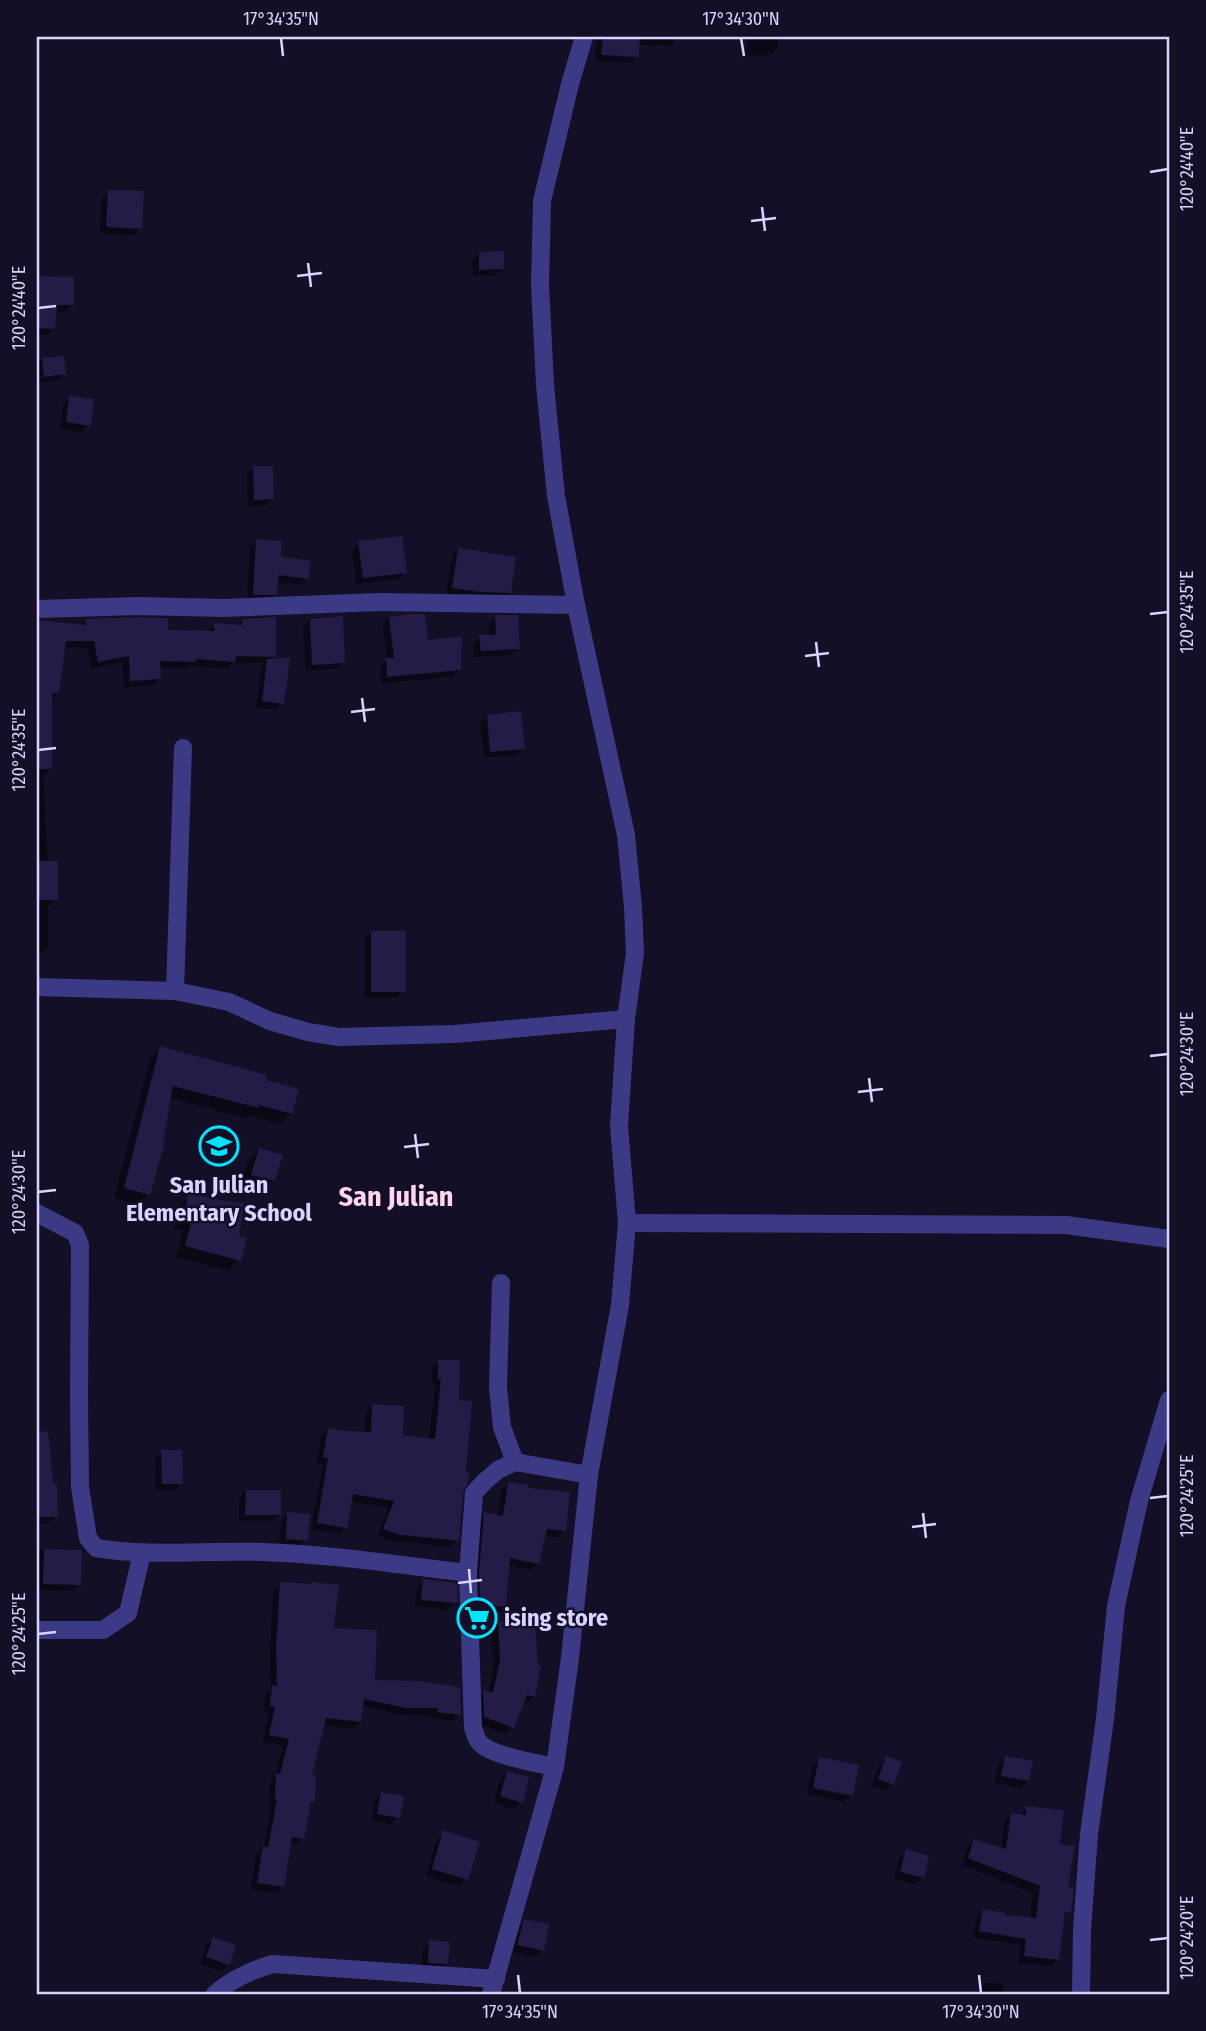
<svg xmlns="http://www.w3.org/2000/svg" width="1206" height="2031" viewBox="0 0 1206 2031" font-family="'Fira Sans Condensed',sans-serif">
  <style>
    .shadow { fill: #0007 }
    .building { fill: #241b47 }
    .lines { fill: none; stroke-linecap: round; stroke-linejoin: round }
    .minor { stroke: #3d3a85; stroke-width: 18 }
    .ticks { fill: none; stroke: #d9d4ff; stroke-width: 2.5 }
    .labels { text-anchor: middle; stroke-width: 5; stroke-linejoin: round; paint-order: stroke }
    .poi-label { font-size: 24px; font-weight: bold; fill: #d9d4ff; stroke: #130f26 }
    .quarter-label { font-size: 28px; font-weight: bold; fill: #ffd6f0; stroke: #130f26 }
    .neatline { fill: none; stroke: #d9d4ff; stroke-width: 2.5 }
    .ticks-label { font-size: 18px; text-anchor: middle; fill: #d9d4ff }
  </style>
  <rect width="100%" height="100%" fill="#130f26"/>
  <g class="shadow">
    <path d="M597 37H678L671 46 638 45 637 56 631 63 595 61Z"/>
    <path d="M747 37H778V48L771 55H746Z"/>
    <path d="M109 192 140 228 133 235 100 233 102 199Z"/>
    <path d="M479 254 503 268 496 275 473 276 472 261Z"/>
    <path d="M72 283V305L65 312 55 311 54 328 47 335H37V285Z"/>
    <path d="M62 358 64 374 57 381 37 383V360Z"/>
    <path d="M70 398 89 425 82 432 60 429 63 405Z"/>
    <path d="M254 468 273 498 266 505 248 506 247 475Z"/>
    <path d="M257 541 279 558 306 578 300 585 277 582 275 594 268 601 247 602 250 548Z"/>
    <path d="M359 543 405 572 398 579 356 584 352 550Z"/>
    <path d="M458 549 509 592 502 599 446 594 452 556Z"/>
    <path d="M496 617 518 648 511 655 474 657 473 644 480 637H490L489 624Z"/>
    <path d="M389 618 427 642 459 670 452 677 381 683 380 667 387 660 383 625Z"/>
    <path d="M242 620 274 656 270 660 282 703 275 710 256 707 261 668 265 663H232L227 668 190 666 187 668 159 667V679L152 686 124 687 123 662 91 668 88 648 63 647 58 693 51 700 37 698V622L82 626 87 621 167 631 208 632 215 625 236 626Z"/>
    <path d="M310 620 343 662 336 669 306 671 303 627Z"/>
    <path d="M487 716 523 748 516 755 484 758 480 723Z"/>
    <path d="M37 719H51L50 769 43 776 48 863 56 899 48 906V946L41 953H37Z"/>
    <path d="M372 932 404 991 397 998H365V939Z"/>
    <path d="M161 1048 264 1081 291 1113 280 1124 249 1116 246 1118 169 1098 148 1194 137 1205 114 1198 150 1059Z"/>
    <path d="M259 1150 274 1180 263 1191 241 1185 248 1161Z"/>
    <path d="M189 1196 239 1260 228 1271 176 1257 183 1230 174 1229 178 1207Z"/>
    <path d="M439 1361 458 1401 461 1492 457 1540 450 1547 397 1541 395 1542 378 1536 388 1507 351 1502 345 1527 338 1534 311 1529 323 1464 317 1463 321 1437 328 1430 365 1434 366 1413 373 1406 401 1437 429 1440 435 1385H432V1368Z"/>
    <path d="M47 1436 56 1516 49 1523H37V1437Z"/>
    <path d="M162 1452 181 1483 174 1490H156L155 1459Z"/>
    <path d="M508 1484 564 1530 557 1537 543 1536 538 1563 531 1570 508 1565 504 1606 497 1613 474 1611 478 1521 485 1514 498 1517 501 1491Z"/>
    <path d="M246 1491 279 1515 272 1521H239V1498Z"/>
    <path d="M288 1514 306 1540 299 1547 279 1546 281 1521Z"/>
    <path d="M37 1550 80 1552 79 1584 72 1591 37 1590Z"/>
    <path d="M424 1581 456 1601 446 1610 415 1606 417 1588Z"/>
    <path d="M280 1584 332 1630 374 1682 459 1714 453 1721 431 1718 432 1715 398 1714 362 1706 360 1722 353 1729 323 1725 310 1777 313 1801 308 1806 302 1838 295 1845 289 1844 283 1886 276 1893 251 1889 256 1854 264 1847 271 1807H269L270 1782 275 1776 283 1746 263 1742 269 1713H264L265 1694 271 1689 270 1656 273 1591Z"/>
    <path d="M498 1624 534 1696 527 1703 522 1702 512 1727 505 1734 478 1724 477 1699 484 1692 489 1693 494 1668 491 1631Z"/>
    <path d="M886 1758 893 1784 886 1791 872 1786 879 1765Z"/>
    <path d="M1005 1758 1028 1781 1021 1788 995 1783 998 1765Z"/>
    <path d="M820 1759 851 1795 844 1802 807 1794 813 1766Z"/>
    <path d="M507 1773 521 1802 514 1809 494 1803 500 1780Z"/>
    <path d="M382 1794 398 1817 391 1824 371 1821 375 1800Z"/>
    <path d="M1027 1808 1058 1845 1066 1888 1069 1912 1062 1919 1058 1959 1051 1966 1018 1963 1020 1945 973 1937 977 1918 984 1911 1003 1916 1030 1919 1033 1893 962 1865 967 1848 974 1841 1001 1849 1004 1822 1011 1815 1019 1816Z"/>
    <path d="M444 1832 466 1879 459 1886 426 1876 437 1839Z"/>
    <path d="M906 1851 927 1857 922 1878 915 1884 894 1879 899 1858Z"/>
    <path d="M525 1921 542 1950 535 1957 511 1952 518 1928Z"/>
    <path d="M213 1939 228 1964 221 1971 200 1964 206 1946Z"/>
    <path d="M430 1942 446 1964 439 1971 421 1969 423 1949Z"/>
    <path d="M986 1983H1003V1994H979V1990Z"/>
  </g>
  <g class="building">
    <path d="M603 37H640L639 57 601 55Z"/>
    <path d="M108 190 144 191 142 229 106 227Z"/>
    <path d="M504 251V269L479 270V252Z"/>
    <path d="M37 276 74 277V305H57L55 329 37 328Z"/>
    <path d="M64 356 66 374 44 377 42 358Z"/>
    <path d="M69 396 94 399 91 426 66 422Z"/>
    <path d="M253 466H273L274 499 254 500Z"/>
    <path d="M402 536 407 573 363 578 358 541Z"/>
    <path d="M256 539 282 541 281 556 311 561 308 579 279 575 277 595H253Z"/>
    <path d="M458 548 516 557 511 593 480 592 452 588Z"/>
    <path d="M410 614H425L428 640 462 636 461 670 387 677 386 658H394L389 617Z"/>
    <path d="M495 615H518L520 649 481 651 479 635H496Z"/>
    <path d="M343 616 345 663 312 665 310 619Z"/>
    <path d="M138 617 168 618V630L214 631V623L242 625V619L276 617V657L236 656 235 662 196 659V662L160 661 161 679 130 681 129 656 98 662 94 641H66L59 694 52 693V769H37V620L86 625V619Z"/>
    <path d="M290 658 284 704 262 701 267 659Z"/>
    <path d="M521 711 525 749 490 752 487 715Z"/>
    <rect x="37" y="861" width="21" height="39"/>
    <rect x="371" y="931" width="35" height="61"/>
    <path d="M160 1046 267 1075 266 1080 299 1089 292 1114 259 1105V1108L173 1086 163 1142H165L150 1195 124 1188Z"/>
    <path d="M259 1148 283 1155 275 1181 251 1175Z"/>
    <path d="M188 1194 244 1204 239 1236 247 1238 241 1261 185 1246 192 1220 184 1218Z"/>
    <path d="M438 1360H460L459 1400 472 1401 466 1472H469L468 1483 463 1492 459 1541 404 1535 403 1536 383 1529 394 1501 353 1494 347 1528 317 1523 328 1458 323 1457 328 1428 344 1431 371 1432 372 1404 404 1406 403 1435 435 1439 441 1379H438Z"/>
    <path d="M48 1431 53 1483H57L58 1517H37V1432Z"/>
    <path d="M161 1450H182L183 1484H162Z"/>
    <path d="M508 1482 528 1485V1488L570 1492 566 1531 547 1529 539 1564 510 1558 506 1607 480 1604 479 1573 484 1512 503 1516Z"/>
    <path d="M246 1490H281V1515H245Z"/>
    <path d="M287 1512 310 1514 308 1541 286 1539Z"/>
    <path d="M44 1549 82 1550 81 1585 43 1584Z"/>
    <path d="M423 1579 457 1583 458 1602 454 1603 421 1600Z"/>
    <path d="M280 1582 312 1584V1582L339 1585 334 1628 377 1630 375 1680 424 1681V1682L460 1687 461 1715 437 1712 438 1708H406L364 1699 361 1722 326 1718 312 1775H316L315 1802H311L304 1839 292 1837 284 1887 257 1883 263 1846 268 1847 277 1800H275L276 1773 280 1774 289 1739 269 1735 275 1707 270 1706 272 1685 277 1686 276 1648Z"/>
    <path d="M535 1620 538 1665H541L535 1697 527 1695 514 1728 484 1717 483 1691 493 1692 500 1660 498 1622Z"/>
    <path d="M886 1756 902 1762 894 1785 878 1779Z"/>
    <path d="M1005 1756 1033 1761 1029 1781 1001 1776Z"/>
    <path d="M819 1757 859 1765 853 1796 813 1788Z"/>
    <path d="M507 1771 529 1777 523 1803 500 1796Z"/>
    <path d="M381 1792 404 1796 400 1818 377 1814Z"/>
    <path d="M1026 1806 1064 1810 1060 1844 1075 1846 1068 1887H1074L1071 1913 1065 1912 1059 1960 1024 1956 1026 1939 979 1931 983 1909 1006 1913 1005 1915 1036 1918 1040 1886 968 1858 974 1839 1006 1849 1011 1813 1026 1815Z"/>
    <path d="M443 1830 480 1842 468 1880 432 1869Z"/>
    <path d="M906 1849 929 1856 924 1878 900 1872Z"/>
    <path d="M524 1919 549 1924 544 1951 517 1945Z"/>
    <path d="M213 1937 236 1945 230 1965 206 1957Z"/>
    <path d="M429 1940 450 1942 448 1964 428 1963Z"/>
  </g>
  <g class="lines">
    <g class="minor">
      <path d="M37 609 138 606 223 608 379 602 576 605"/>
      <path d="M37 987 175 991 229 1002 270 1021 308 1032 339 1037 454 1034 626 1019"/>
      <path d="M175 991 183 748"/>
      <path d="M37 1213 75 1233 80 1245 79 1398 80 1487 88 1538 96 1548C151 1557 206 1550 261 1552 330 1554 399 1565 468 1573L473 1728C475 1733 476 1739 480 1743 490 1755 539 1764 555 1767"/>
      <path d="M627 1223 1066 1225 1169 1239"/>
      <path d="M501 1283 498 1387 502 1427 515 1462"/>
      <path d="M468 1573 474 1493 485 1481 498 1470 515 1462 589 1475"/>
      <path d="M37 1630H103L128 1613 142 1553"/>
      <path d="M215 1994C232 1979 251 1970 273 1964L496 1979"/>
      <path d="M491 1994 555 1767 570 1658 589 1475 620 1305 627 1223 619 1126 626 1019 635 953 633 907 626 835 576 605 556 496 545 385 540 285 542 201 570 84 584 37"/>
      <path d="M1081 1994 1082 1930 1089 1834 1105 1719 1116 1606 1139 1501 1169 1400"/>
    </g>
  </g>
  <path class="ticks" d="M281 38 283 56M741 38 744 56M1150 172 1168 169M762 207 765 231M751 221 776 218M308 263 311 287M297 276 322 273M38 308 56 306M1150 614 1168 612M816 642 819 667M805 656 829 653M362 698 365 722M351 712 375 709M38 750 56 748M1150 1056 1168 1054M869 1078 872 1102M858 1092 883 1089M415 1134 418 1158M404 1147 429 1144M38 1192 56 1190M1150 1498 1168 1496M923 1513 926 1538M912 1527 936 1524M469 1569 471 1593M458 1583 482 1580M38 1634 56 1632M1150 1940 1168 1938M518 1975 520 1993M979 1975 981 1993"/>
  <defs>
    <g id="school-ring" transform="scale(2.0125)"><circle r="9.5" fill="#130f26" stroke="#00e5ff" stroke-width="1.5"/><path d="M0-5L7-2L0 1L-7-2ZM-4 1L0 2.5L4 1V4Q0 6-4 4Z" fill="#00e5ff"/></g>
    <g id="supermarket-ring" transform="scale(2.0125)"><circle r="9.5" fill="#130f26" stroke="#00e5ff" stroke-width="1.5"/><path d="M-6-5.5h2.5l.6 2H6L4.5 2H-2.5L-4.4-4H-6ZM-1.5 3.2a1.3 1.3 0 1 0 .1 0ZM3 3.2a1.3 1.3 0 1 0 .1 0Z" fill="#00e5ff"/></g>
  </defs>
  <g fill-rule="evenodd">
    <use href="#school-ring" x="219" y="1146"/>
    <use href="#supermarket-ring" x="477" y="1618"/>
  </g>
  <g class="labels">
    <g class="poi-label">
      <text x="219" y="1193">San Julian<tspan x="219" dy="28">Elementary School</tspan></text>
      <text x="504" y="1626" text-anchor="start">ising store</text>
    </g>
    <g class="quarter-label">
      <text x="396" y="1206">San Julian</text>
    </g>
  </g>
  <rect width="1206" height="2031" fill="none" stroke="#130f26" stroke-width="77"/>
  <rect x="38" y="38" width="1130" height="1955" class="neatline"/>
  <g class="ticks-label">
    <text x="281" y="25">17°34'35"N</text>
    <text x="741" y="25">17°34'30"N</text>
    <text transform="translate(1187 169) rotate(-90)" y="6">120°24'40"E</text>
    <text transform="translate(19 308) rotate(-90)" y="6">120°24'40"E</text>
    <text transform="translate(1187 612) rotate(-90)" y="6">120°24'35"E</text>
    <text transform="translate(19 750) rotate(-90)" y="6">120°24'35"E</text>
    <text transform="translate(1187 1054) rotate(-90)" y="6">120°24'30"E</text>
    <text transform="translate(19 1192) rotate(-90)" y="6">120°24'30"E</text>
    <text transform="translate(1187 1496) rotate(-90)" y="6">120°24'25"E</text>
    <text transform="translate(19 1634) rotate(-90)" y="6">120°24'25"E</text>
    <text transform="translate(1187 1938) rotate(-90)" y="6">120°24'20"E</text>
    <text x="520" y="2018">17°34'35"N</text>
    <text x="981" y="2018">17°34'30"N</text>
  </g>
</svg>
